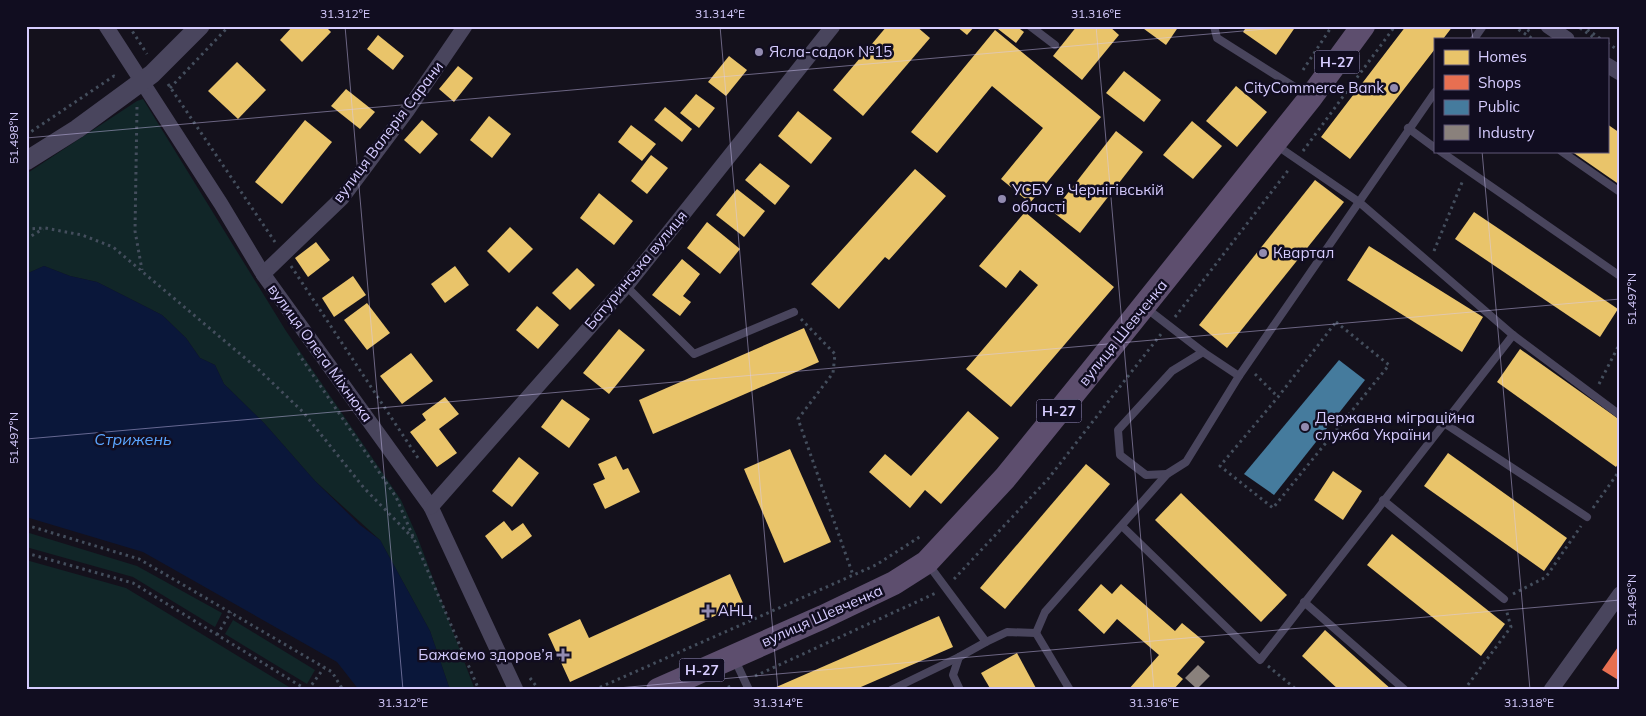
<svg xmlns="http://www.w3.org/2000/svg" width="1646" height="716" viewBox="0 0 1646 716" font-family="Mulish,sans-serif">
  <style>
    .green { fill: #112628 }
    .water { fill: #0a173a }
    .homes { fill: #e9c46a }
    .shops { fill: #e76f51 }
    .public { fill: #457b9d }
    .industry { fill: #8a817c }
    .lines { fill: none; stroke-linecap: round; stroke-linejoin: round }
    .path { stroke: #444e5d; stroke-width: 3; stroke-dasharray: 2.5 4; stroke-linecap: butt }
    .service { stroke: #49455d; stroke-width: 8 }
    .minor { stroke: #49455d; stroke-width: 15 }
    .tertiary { stroke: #49455d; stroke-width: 19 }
    .primary { stroke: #5d4e6e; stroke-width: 24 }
    .ticks { fill: none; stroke: #d6ccff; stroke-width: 1; stroke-opacity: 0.45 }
    .poi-dot { fill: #928bb0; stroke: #110d20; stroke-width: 2 }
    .labels { text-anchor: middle; stroke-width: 5; stroke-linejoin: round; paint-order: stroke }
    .shield { fill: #110d20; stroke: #9b93bc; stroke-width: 1 }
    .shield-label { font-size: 14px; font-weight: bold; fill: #d6ccff }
    .poi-label { font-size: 15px; fill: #d6ccff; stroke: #110d20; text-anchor: start }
    .street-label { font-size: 15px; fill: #d6ccff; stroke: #110d20 }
    .water-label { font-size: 16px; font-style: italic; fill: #5aa5ff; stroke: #110d20 }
    .neatline { fill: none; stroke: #d6ccff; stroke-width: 2 }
    .ticks-label { font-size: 12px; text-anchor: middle; fill: #d6ccff }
  </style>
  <rect width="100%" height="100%" fill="#14111c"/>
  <g class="green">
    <path d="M143 99 286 331 401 500 417 536 475 690H450L430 631 380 540 315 481 264 423 224 384 215 365 200 358 186 338 162 315 97 282 70 276 44 266 26 274V174L137 101Z"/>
    <path d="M26 532 137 566 222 613 215 627 133 577 26 547Z"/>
    <path d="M26 560 126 588 294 690H26Z"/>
    <path d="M233 620 315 670 307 684 225 634Z"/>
  </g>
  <path class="water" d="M44 266 70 276 97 282 162 315 186 338 200 358 215 365 224 384 264 423 315 481 360 525 380 540 430 631 450 690H359L337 662 143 552 26 517V274Z"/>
  <g class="homes">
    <path d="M293 26H325L331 32 302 62 280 40Z"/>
    <path d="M887 26H916L930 38 863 116 833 90Z"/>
    <path d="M956 26H975L967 35Z"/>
    <path d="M1000 26H1016L1024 32 1016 43 998 29Z"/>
    <path d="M1077 26H1109L1119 35 1082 80 1053 56Z"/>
    <path d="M1140 26H1179L1166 45Z"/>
    <path d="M1247 26H1296L1276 55 1243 32Z"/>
    <path d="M1406 26H1453L1443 39H1435V49L1350 159 1321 137Z"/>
    <path d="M995 30 1101 117 1030 203 1001 179 1043 128 992 86 937 153 911 132Z"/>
    <path d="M378 35 404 56 393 70 367 49Z"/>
    <path d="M729 56 747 70 726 96 708 82Z"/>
    <path d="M237 62 266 90 238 119 208 91Z"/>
    <path d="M458 66 473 78 454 102 439 89Z"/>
    <path d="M1124 71 1161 100 1144 122 1106 93Z"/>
    <path d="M1236 86 1267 112 1237 147 1206 121Z"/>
    <path d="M346 89 375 112 360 129 331 106Z"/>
    <path d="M696 94 715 108 699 128 680 113Z"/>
    <path d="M665 107 692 129 682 142 654 120Z"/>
    <path d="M798 111 832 138 811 164 778 136Z"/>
    <path d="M489 116 511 134 492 158 470 140Z"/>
    <path d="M305 120 332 142 282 204 255 182Z"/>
    <path d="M422 120 438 134 420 154 404 140Z"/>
    <path d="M1192 121 1222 146 1193 179 1163 155Z"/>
    <path d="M1607 124 1620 133V185L1571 151H1607Z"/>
    <path d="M631 125 656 144 642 161 618 142Z"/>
    <path d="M1116 131 1143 152 1080 233 1053 212Z"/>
    <path d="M651 155 668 168 647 194 631 181Z"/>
    <path d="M760 163 790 186 775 205 745 180Z"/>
    <path d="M915 169 946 196 889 260 885 257 839 309 811 284Z"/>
    <path d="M1315 180 1344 202 1227 348 1199 325Z"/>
    <path d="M737 189 765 211 744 237 716 215Z"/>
    <path d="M599 193 633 221 614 245 580 218Z"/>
    <path d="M1025 212 1114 287 1011 407 966 369 1038 285 1020 270 1006 288 979 266Z"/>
    <path d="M1474 212 1618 309 1600 337 1455 239Z"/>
    <path d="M707 222 740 249 720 274 687 248Z"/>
    <path d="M510 227 533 249 509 273 487 251Z"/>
    <path d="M316 242 330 260 308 277 295 258Z"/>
    <path d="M1369 246 1483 317 1462 352 1347 280Z"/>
    <path d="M682 259 700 274 683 296 691 302 680 316 652 295Z"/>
    <path d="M455 266 469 285 445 303 431 284Z"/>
    <path d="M577 268 595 285 570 310 552 293Z"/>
    <path d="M353 276 366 295 334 317 322 298Z"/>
    <path d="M367 303 390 333 367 350 344 320Z"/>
    <path d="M537 306 559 325 538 349 516 330Z"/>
    <path d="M804 328 819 362 653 434 639 400Z"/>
    <path d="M619 329 645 350 609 394 583 373Z"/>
    <path d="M1520 349 1620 420V461L1616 467 1497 382Z"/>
    <path d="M411 353 433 381 402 404 380 376Z"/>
    <path d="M445 397 459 414 439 429 457 453 437 467 410 432 426 420 422 414Z"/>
    <path d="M562 399 590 419 569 448 541 427Z"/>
    <path d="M968 411 999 438 941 504 925 490 910 508 869 472 885 454 911 476Z"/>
    <path d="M790 449 831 542 784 563 744 469Z"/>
    <path d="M1448 453 1567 538 1544 571 1424 486Z"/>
    <path d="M616 456 623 470 628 468 640 492 605 509 593 484 605 479 598 464Z"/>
    <path d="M519 457 539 473 512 507 492 491Z"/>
    <path d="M1086 464 1110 484 1005 609 980 588Z"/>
    <path d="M1333 471 1362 491 1343 520 1314 500Z"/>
    <path d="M1181 493 1287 595 1261 622 1155 520Z"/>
    <path d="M504 521 512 531 523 523 532 536 502 559 485 536Z"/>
    <path d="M1392 534 1505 624 1481 656 1367 565Z"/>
    <path d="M730 574 743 603 570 682 548 634 580 619 589 638Z"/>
    <path d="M1101 584 1112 594 1121 584 1175 631 1182 623 1205 642 1177 674 1183 679 1173 690H1128L1159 655 1117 619 1104 634 1078 610Z"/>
    <path d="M939 616 953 647 854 690H775L774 688Z"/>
    <path d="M1325 630 1392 690H1339L1302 656Z"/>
    <path d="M1017 653 1037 690H991L981 673Z"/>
  </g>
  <path class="shops" d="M1620 644V681L1602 670Z"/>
  <path class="public" d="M1339 360 1365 380 1274 495 1244 474Z"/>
  <path class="industry" d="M1198 665 1210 676 1197 689 1185 678Z"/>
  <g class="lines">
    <g class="path">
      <path d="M129 26 147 54"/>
      <path d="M1513 26 1533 39"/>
      <path d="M1522 26 1532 33"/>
      <path d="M1582 26 1601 39"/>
      <path d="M1580 28 1596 39"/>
      <path d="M1607 43 1620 51"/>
      <path d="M1303 70 1332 26"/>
      <path d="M168 84 275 242"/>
      <path d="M170 88 229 26"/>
      <path d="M137 107 135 231 142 270"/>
      <path d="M26 135 114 76 117 78"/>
      <path d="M1303 151 1395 26"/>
      <path d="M26 229 45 228 82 235 113 247 258 369 303 412 364 488 413 538"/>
      <path d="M26 239 43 229"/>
      <path d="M1434 251 1463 180"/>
      <path d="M291 266 420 461"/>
      <path d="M1175 317 1290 168"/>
      <path d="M801 319 835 354 833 373 798 419 853 575"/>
      <path d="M1336 322 1389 365 1273 508 1220 466 1278 397Z"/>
      <path d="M298 353 396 497 479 690"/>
      <path d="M1255 374 1278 397"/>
      <path d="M1599 384 1620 343"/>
      <path d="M1593 508 1620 470"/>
      <path d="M26 525 139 559 332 672 343 690"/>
      <path d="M26 553 133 583 307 690"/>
      <path d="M954 579 1048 479 1161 334"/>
      <path d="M1513 594 1546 577 1581 526"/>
      <path d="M217 635 231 612"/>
      <path d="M1268 666 1297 690"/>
      <path d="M755 676 936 593"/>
      <path d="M530 678 539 690"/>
      <path d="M308 690 324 668"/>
      <path d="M594 690 876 565 921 536"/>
      <path d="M722 690 733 685"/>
      <path d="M1464 690 1511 627 1506 609"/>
    </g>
    <g class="service">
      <path d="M1030 26 1055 45"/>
      <path d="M1214 26 1217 38 1309 96"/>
      <path d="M1474 39 1483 26"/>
      <path d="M1408 128 1435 148"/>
      <path d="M1276 145 1359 202 1435 92"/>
      <path d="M1440 151 1620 276"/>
      <path d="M1561 151 1620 192"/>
      <path d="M626 286 694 354 794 312"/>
      <path d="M1146 308 1203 352 1172 371 1118 430 1120 455 1146 475 1167 474"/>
      <path d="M1203 352 1239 376"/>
      <path d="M1444 423 1587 517"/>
      <path d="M1383 500 1504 599"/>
      <path d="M1123 527 1260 660 1513 335"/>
      <path d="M928 564 986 642 959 657 953 675 960 690"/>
      <path d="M1304 602 1405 690"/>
      <path d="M1036 633 1070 690"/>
      <path d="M986 642 1007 632 1036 633 1045 612 1167 474 1186 462 1239 376 1359 202 1513 335 1620 415"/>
      <path d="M734 658 749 690"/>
      <path d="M891 690 959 657"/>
    </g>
    <g class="minor">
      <path d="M106 26 221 204 263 274 431 507 516 690"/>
      <path d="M1548 26 1567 39"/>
      <path d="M1607 65 1620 73"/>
      <path d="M263 274 342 198 407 111 465 26"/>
      <path d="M431 507 626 286 833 26"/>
      <path d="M1551 690 1620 594"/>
    </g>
    <path class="tertiary" d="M26 161 77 129 152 74 200 26"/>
    <path class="primary" d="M658 690 823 617 894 583 927 562 1005 478 1095 367 1311 97 1363 26"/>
  </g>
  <path class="ticks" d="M345 26 403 690M720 26 778 690M1096 26 1154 690M1471 26 1473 39M26 138 1300 26M1482 151 1530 690M26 439 1620 299M26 681 27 690M595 690 1620 600"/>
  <g class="poi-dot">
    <circle cx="759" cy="52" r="5"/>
    <circle cx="1394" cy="88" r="5"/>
    <circle cx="1002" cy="199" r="5"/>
    <circle cx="1263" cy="253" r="5"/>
    <circle cx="1305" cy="427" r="5"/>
    <path d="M705.5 603.5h5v5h5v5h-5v5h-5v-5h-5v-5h5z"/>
    <path d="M560.5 647.5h5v5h5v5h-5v5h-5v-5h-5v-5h5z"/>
  </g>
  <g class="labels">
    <g class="shield">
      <rect x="1314.5" y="50.5" width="45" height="23" rx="4"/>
      <rect x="1036.5" y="399.5" width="45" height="23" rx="4"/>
      <rect x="679.5" y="658.5" width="45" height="23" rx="4"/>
    </g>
    <g class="shield-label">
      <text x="1337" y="67">Н-27</text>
      <text x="1059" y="416">Н-27</text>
      <text x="702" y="675">Н-27</text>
    </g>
    <g class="poi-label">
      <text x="769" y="57">Ясла-садок №15</text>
      <text x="1384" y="93" text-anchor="end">CityCommerce Bank</text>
      <text x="1012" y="195">УСБУ в Чернігівській<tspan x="1012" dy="17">області</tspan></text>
      <text x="1273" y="258">Квартал</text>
      <text x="1315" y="423">Державна міграційна<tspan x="1315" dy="17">служба України</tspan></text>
      <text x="718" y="616">АНЦ</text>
      <text x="553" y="660" text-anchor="end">Бажаємо здоров’я</text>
    </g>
    <g class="street-label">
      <text transform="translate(388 132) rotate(-53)" y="5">вулиця Валерія Сарани</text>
      <text transform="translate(636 270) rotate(-50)" y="5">Батуринська вулиця</text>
      <text transform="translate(1123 333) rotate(-51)" y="5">вулиця Шевченка</text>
      <text transform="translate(320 353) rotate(54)" y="5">вулиця Олега Міхнюка</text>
      <text transform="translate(822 616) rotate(-24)" y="5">вулиця Шевченка</text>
    </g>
    <g class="water-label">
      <text x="133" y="445">Стрижень</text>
    </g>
  </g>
  <rect width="1646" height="716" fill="none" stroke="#110d20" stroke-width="55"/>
  <rect x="1434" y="38" width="175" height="115" fill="#110d20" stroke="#605979"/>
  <rect x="1444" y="50" width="25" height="15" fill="#e9c46a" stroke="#605979"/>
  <text x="1478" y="62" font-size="15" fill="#d6ccff">Homes</text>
  <rect x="1444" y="75" width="25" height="15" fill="#e76f51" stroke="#605979"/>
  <text x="1478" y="88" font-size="15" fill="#d6ccff">Shops</text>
  <rect x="1444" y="100" width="25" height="15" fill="#457b9d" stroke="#605979"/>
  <text x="1478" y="112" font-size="15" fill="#d6ccff">Public</text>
  <rect x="1444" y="125" width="25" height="15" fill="#8a817c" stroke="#605979"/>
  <text x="1478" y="138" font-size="15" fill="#d6ccff">Industry</text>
  <rect x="28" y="28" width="1590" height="660" class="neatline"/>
  <g class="ticks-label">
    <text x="345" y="18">31.312°E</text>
    <text x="720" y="18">31.314°E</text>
    <text x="1096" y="18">31.316°E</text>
    <text transform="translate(14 138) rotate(-90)" y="4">51.498°N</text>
    <text transform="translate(1632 299) rotate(-90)" y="4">51.497°N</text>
    <text transform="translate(14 438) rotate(-90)" y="4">51.497°N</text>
    <text transform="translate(1632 600) rotate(-90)" y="4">51.496°N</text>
    <text x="403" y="707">31.312°E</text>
    <text x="778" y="707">31.314°E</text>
    <text x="1154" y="707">31.316°E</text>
    <text x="1529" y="707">31.318°E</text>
  </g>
</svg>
